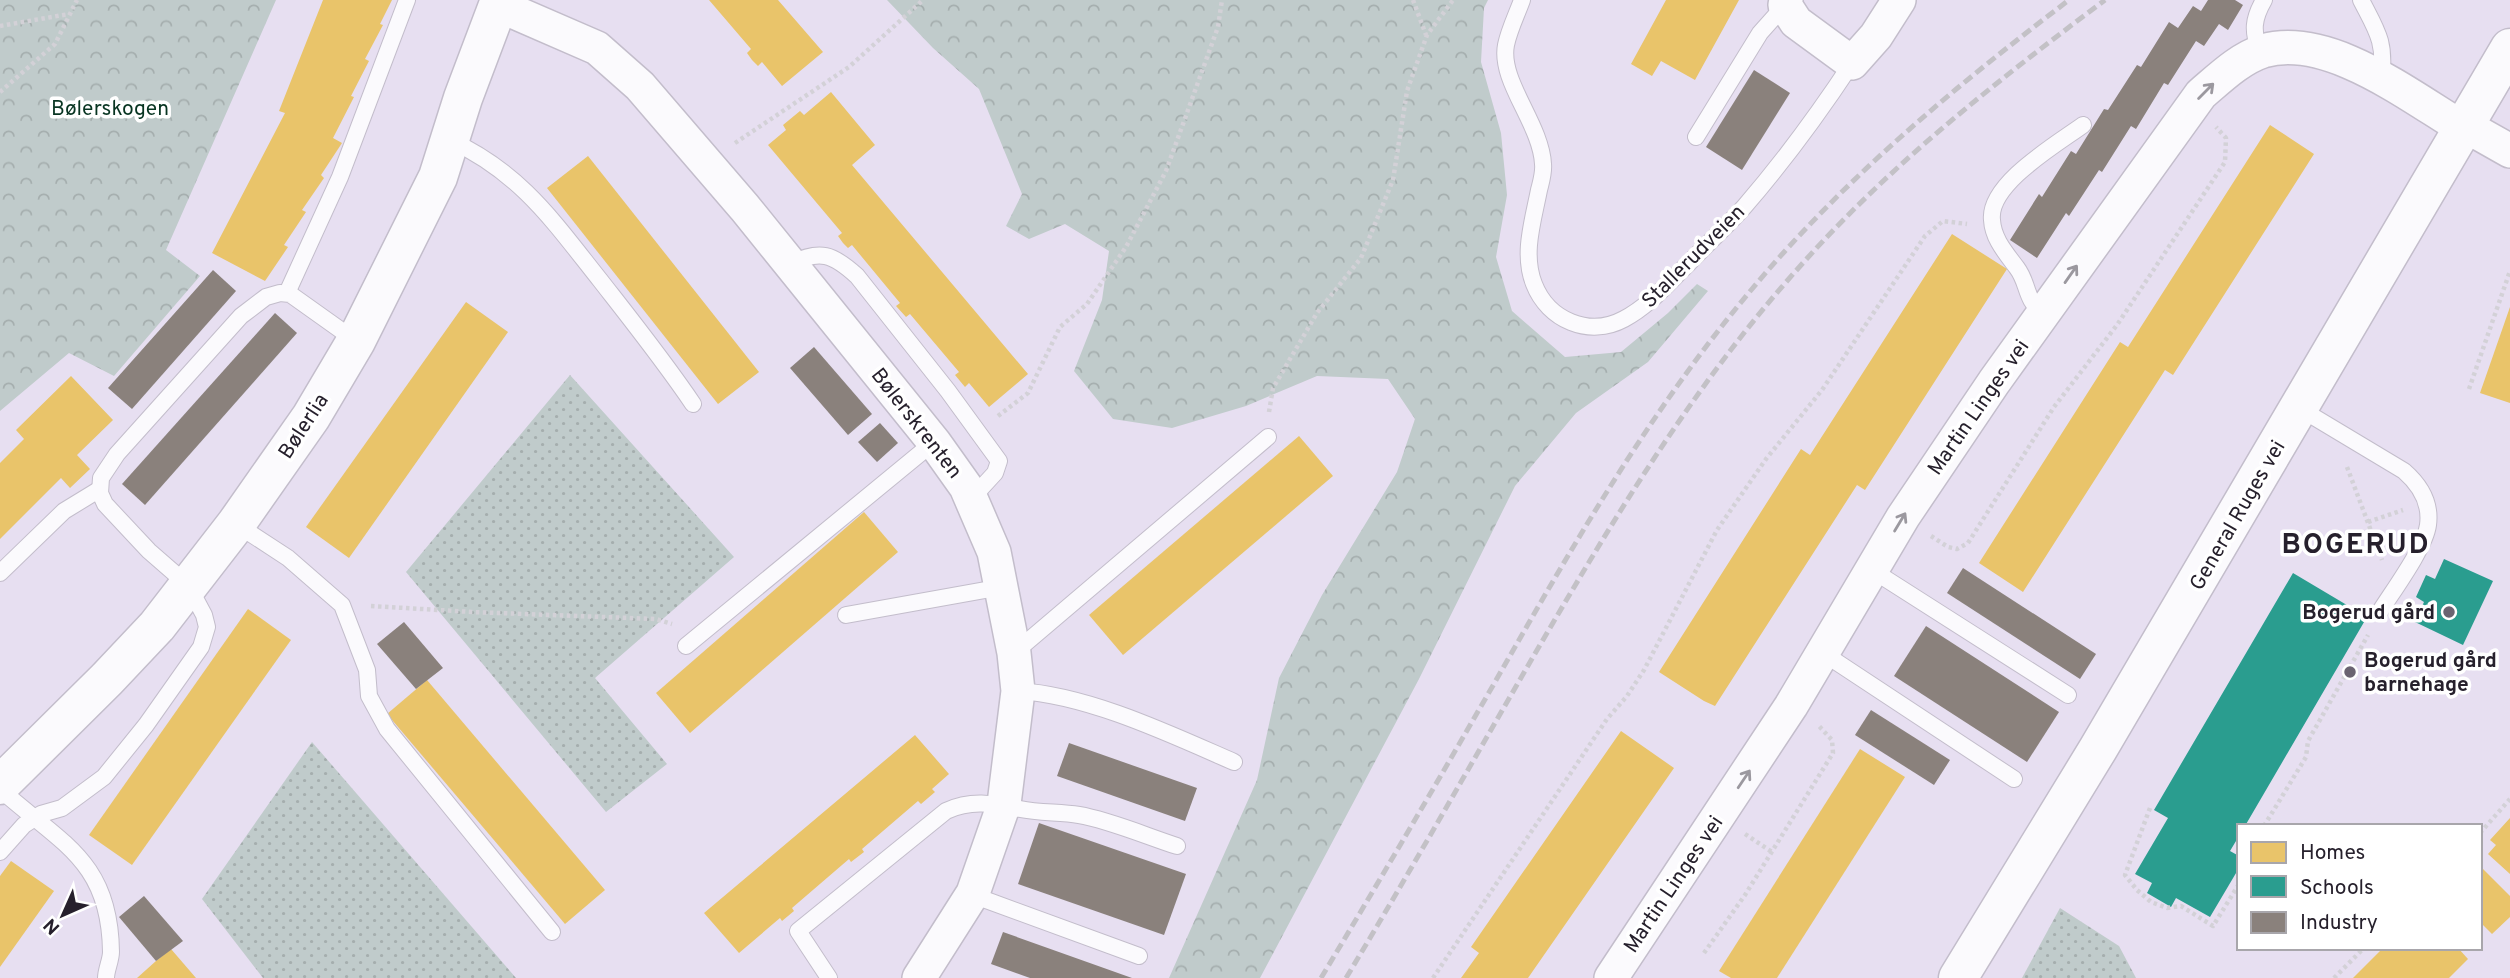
<svg xmlns="http://www.w3.org/2000/svg" width="2510" height="978" viewBox="0 0 2510 978" font-family="Overpass,sans-serif">
  <style>
    .forest { fill: url(#forest-crowns) }
    .park { fill: url(#park-dots) }
    .homes { fill: #e9c46a }
    .schools { fill: #2a9d8f }
    .industry { fill: #8a817c }
    .lines { fill: none; stroke-linecap: round; stroke-linejoin: round }
    .lane-casing { stroke: #c3bdcb; stroke-width: 18 }
    .street-casing { stroke: #c3bdcb; stroke-width: 36 }
    .secondary-casing { stroke: #c3bdcb; stroke-width: 41 }
    .path { stroke: #d3d1d7; stroke-width: 4.5; stroke-dasharray: 3.5 3.5; stroke-linecap: butt }
    .lane { stroke: #fbfafd; stroke-width: 16 }
    .street { stroke: #fbfafd; stroke-width: 33 }
    .secondary { stroke: #fbfafd; stroke-width: 38 }
    .rail { stroke: #c3c1c6; stroke-width: 5; stroke-dasharray: 10 5; stroke-linecap: butt }
    .oneway { stroke: #9b989f }
    .poi-dot { fill: #6a6371; stroke: #fff; stroke-width: 2.5 }
    .labels { text-anchor: middle; stroke-width: 7; stroke-linejoin: round; paint-order: stroke }
    .park-label { font-size: 21px; fill: #083522; stroke: #fff }
    .street-label { font-size: 21px; fill: #26202c; stroke: #fff }
    .poi-label { font-size: 21px; font-weight: bold; fill: #26202c; stroke: #fff; text-anchor: end }
    .district-label { font-size: 28px; font-weight: bold; letter-spacing: 2px; fill: #26202c; stroke: #fff }
  </style>
  <defs>
    <pattern id="forest-crowns" width="20" height="18" patternUnits="userSpaceOnUse" patternTransform="scale(1.75)"><rect width="20" height="18" fill="#c0cbcb"/><path d="M2 6a3 3 0 1 1 6 0M12 15a3 3 0 1 1 6 0" fill="none" stroke="#a5aeae"/></pattern>
    <pattern id="park-dots" width="8" height="8" patternUnits="userSpaceOnUse" patternTransform="scale(1.75)"><rect width="8" height="8" fill="#c0cbcb"/><path d="M2 2h.1M6 6h.1" fill="none" stroke="#a5aeae" stroke-width="1.8" stroke-linecap="round"/></pattern>
  </defs>
  <rect width="100%" height="100%" fill="#e7dff1"/>
  <g class="forest">
    <path d="M0 0H276L166 250 200 276 114 376 69 353 0 411Z"/>
    <path d="M887 0H1488L1484 8 1481 62 1501 133 1507 195 1496 257 1512 311 1565 357 1621 352 1668 313 1697 284 1708 291 1648 362 1576 413 1515 486 1419 679 1260 978H1169L1257 780 1279 678 1322 595 1397 472 1415 419 1388 379 1317 376 1246 406 1172 428 1113 419 1074 371 1102 300 1109 251 1065 224 1029 239 1006 226 1022 194 979 89 933 48Z"/>
  </g>
  <g class="park">
    <path d="M570 375 734 557 595 678 667 764 606 812 406 572Z"/>
    <path d="M312 742 516 978H263L202 899Z"/>
    <path d="M2060 908 2119 946 2136 978H2022Z"/>
  </g>
  <g class="homes">
    <path d="M323 0H392L380 24 383 25 365 59 369 61 351 96 354 97 333 138 342 143 321 175 324 178 302 210 306 212 284 245 288 247 265 281 212 253 285 113 279 111Z"/>
    <path d="M709 0H778L823 52 782 86 762 62 758 66 752 60 747 53 751 49Z"/>
    <path d="M1666 0H1739L1695 80 1661 61 1652 76 1631 64Z"/>
    <path d="M831 92 875 145 852 165 1028 374 989 407 969 383 965 387 955 375 959 372 910 314 906 317 896 306 900 303 852 245 848 248 843 243 838 236 842 233 768 145 786 130 783 125 800 111 804 115Z"/>
    <path d="M2270 125 2314 154 2173 375 2165 370 2023 592 1979 563 2120 342 2128 347Z"/>
    <path d="M588 156 759 372 718 404 547 188Z"/>
    <path d="M1952 234 2007 269 1865 490 1857 485 1715 706 1704 701 1659 672 1801 449 1810 455Z"/>
    <path d="M466 302 508 332 349 558 306 527Z"/>
    <path d="M2510 307V403L2480 393Z"/>
    <path d="M71 376 113 420 77 455 90 469 70 488 61 478 0 539V463L24 439 16 430Z"/>
    <path d="M1299 436 1333 476 1123 655 1089 615Z"/>
    <path d="M864 512 898 552 690 733 656 693Z"/>
    <path d="M248 609 291 640 132 865 89 835Z"/>
    <path d="M427 680 605 890 565 924 387 714Z"/>
    <path d="M1621 731 1674 768 1528 978H1461L1479 953 1471 947Z"/>
    <path d="M915 735 949 774 932 789 935 792 921 804 918 801 862 849 864 852 851 862 849 859 792 908 794 911 782 921 780 918 739 953 704 913Z"/>
    <path d="M1860 749 1905 777 1777 978H1731L1719 971Z"/>
    <path d="M2510 818V874L2488 854 2496 845 2490 840Z"/>
    <path d="M11 861 54 891 0 967V876Z"/>
    <path d="M2480 866 2510 896V917L2492 934 2480 922Z"/>
    <path d="M2383 948H2458L2468 959 2449 978H2353Z"/>
    <path d="M171 949 196 978H137L156 961Z"/>
  </g>
  <g class="schools">
    <path d="M2444 559 2493 581 2463 645 2415 622 2424 602 2416 597 2426 575 2435 579Z"/>
    <path d="M2293 573 2367 617 2245 826H2239V836L2230 851 2239 856V868L2210 917 2176 898 2171 907 2147 893 2152 883 2135 874 2168 818 2154 810Z"/>
  </g>
  <g class="industry">
    <path d="M2208 0H2235L2243 5 2228 30 2219 24 2204 46 2196 41 2168 85 2164 83 2136 129 2131 126 2102 172 2099 170 2069 216 2066 213 2037 258 2010 240 2039 194 2042 197 2071 151 2076 154 2104 109 2108 110 2137 65 2141 67 2169 22 2178 28 2193 6 2201 11Z"/>
    <path d="M1754 70 1790 93 1742 170 1706 147Z"/>
    <path d="M213 270 236 291 132 409 108 388Z"/>
    <path d="M275 313 297 333 145 505 122 484Z"/>
    <path d="M814 347 872 414 848 435 790 368Z"/>
    <path d="M880 423 898 443 877 462 858 442Z"/>
    <path d="M1963 568 2096 654 2080 679 1947 593Z"/>
    <path d="M404 622 443 668 416 689 377 644Z"/>
    <path d="M1926 626 2059 712 2027 762 1894 676Z"/>
    <path d="M1871 710 1950 760 1934 785 1855 735Z"/>
    <path d="M1069 743 1197 788 1185 821 1057 776Z"/>
    <path d="M1039 823 1186 874 1164 935 1018 884Z"/>
    <path d="M144 896 183 941 156 961 119 917Z"/>
    <path d="M1003 932 1132 978H1030L991 964Z"/>
  </g>
  <g class="lines">
    <g class="lane-casing">
      <g id="lane">
        <path d="M1522 0C1517 14 1509 30 1506 45 1499 81 1541 124 1543 164 1544 173 1541 182 1539 190 1533 221 1522 254 1534 284 1548 320 1589 338 1624 319 1649 306 1668 283 1688 264 1706 245 1726 227 1744 207 1783 162 1819 113 1852 63"/>
        <path d="M2361 0C2377 31 2386 42 2381 79"/>
        <path d="M2260 52C2252 31 2253 19 2264 0"/>
        <path d="M1696 137 1760 33 1785 5"/>
        <path d="M450 140C521 173 553 221 600 280 632 321 664 361 693 404"/>
        <path d="M790 264C820 249 833 254 857 276L948 391 999 461 995 473 971 499"/>
        <path d="M287 293 340 177 407 0"/>
        <path d="M2043 314C2024 298 2029 284 2017 268 2006 253 1993 239 1992 220 1988 184 2057 144 2083 125"/>
        <path d="M2299 408 2404 471C2420 485 2431 503 2428 525 2425 548 2392 592 2379 613"/>
        <path d="M236 524 288 558 342 605 367 670 369 696 387 729 552 932"/>
        <path d="M1872 570 2068 695"/>
        <path d="M0 573 64 511 100 489"/>
        <path d="M846 615 1002 587"/>
        <path d="M686 646 934 442"/>
        <path d="M1014 653 1268 437"/>
        <path d="M1823 653 2014 779"/>
        <path d="M1018 691C1088 695 1170 734 1234 762"/>
        <path d="M0 789C60 843 110 860 111 952 111 960 106 970 106 978"/>
        <path d="M0 852 24 825 41 814 62 808 104 777 146 725 201 647 207 627 204 615 188 585 149 551 105 504 100 493 101 478 117 454 241 316 266 297 280 293 290 294 356 341"/>
        <path d="M973 893 986 900 1139 956"/>
        <path d="M829 978 798 931 946 811C972 799 994 804 1020 809 1039 813 1059 812 1079 815 1109 820 1146 836 1177 846"/>
      </g>
    </g>
    <g class="street-casing">
      <g id="street">
        <path d="M1786 0 1785 5 1796 22 1852 63 1876 36 1899 0"/>
        <path d="M498 5 597 48 640 86 745 208 934 442 966 487 994 552 1014 653 1018 691 1004 804 973 893 919 978"/>
        <path d="M2464 125 2510 151"/>
        <path d="M1611 978 1791 706 1903 517 1994 382 2201 94C2220 78 2239 59 2263 51 2328 32 2409 96 2463 128"/>
      </g>
    </g>
    <g class="secondary-casing">
      <g id="secondary">
        <path d="M0 785 107 679 157 626 236 524 311 417 356 341 438 177 463 98 500 0"/>
        <path d="M1958 978 2098 749 2510 48"/>
      </g>
    </g>
    <g class="path">
      <path d="M1413 0 1426 35"/>
      <path d="M0 26 69 14"/>
      <path d="M0 92 55 44 77 0"/>
      <path d="M735 143 849 67 923 0"/>
      <path d="M2469 389 2510 271"/>
      <path d="M1269 412 1273 388 1317 313 1361 258 1393 180 1407 91 1427 35 1453 0"/>
      <path d="M998 416 1028 393 1060 327 1087 304 1126 247 1166 171 1218 27 1222 0"/>
      <path d="M2347 467 2382 560"/>
      <path d="M2368 522 2403 510"/>
      <path d="M1931 536 1948 547 1957 549 1968 543 2054 407 2117 325 2225 162 2226 138 2216 127"/>
      <path d="M371 606 472 612 656 619 672 624"/>
      <path d="M2150 808 2125 875 2137 890 2151 902 2167 908 2181 906 2213 926 2239 884"/>
      <path d="M2264 826 2306 757 2308 741 2368 635"/>
      <path d="M2480 833 2510 799"/>
      <path d="M1745 834 1772 852"/>
      <path d="M1704 953 1745 895 1833 753 1832 740 1818 725"/>
      <path d="M1433 978 1607 719 1627 696 1644 670 1717 530 1766 459 1822 390 1925 236 1943 221 1967 224"/>
      <path d="M2334 978 2364 948"/>
    </g>
    <use href="#lane" class="lane"/>
    <use href="#street" class="street"/>
    <use href="#secondary" class="secondary"/>
    <g class="rail">
      <path d="M1321 978C1380 880 1438 781 1495 682 1572 547 1648 414 1747 295 1840 182 1953 88 2069 0"/>
      <path d="M1346 978C1410 872 1471 764 1533 657 1614 518 1694 384 1802 264 1892 163 1997 81 2105 0"/>
    </g>
  </g>
  <defs><path id="oneway-shaft" d="M-6 0H5M1.5-3L5.5 0L1.5 3" fill="none" stroke-width="1.6" stroke-linecap="round" stroke-linejoin="round" transform="scale(1.75)"/></defs>
  <g class="oneway">
    <use href="#oneway-shaft" transform="translate(2206 91) rotate(-45)"/>
    <use href="#oneway-shaft" transform="translate(2071 274) rotate(-55)"/>
    <use href="#oneway-shaft" transform="translate(1900 522) rotate(-59)"/>
    <use href="#oneway-shaft" transform="translate(1744 779) rotate(-56)"/>
  </g>
  <g class="poi-dot">
    <circle cx="2449" cy="612" r="7"/>
    <circle cx="2350" cy="672" r="7"/>
  </g>
  <g class="labels">
    <g class="park-label">
      <text x="110" y="115">Bølerskogen</text>
    </g>
    <g class="street-label">
      <text transform="translate(1693 256) rotate(-45)" y="7">Stallerudveien</text>
      <text transform="translate(1978 407) rotate(-55)" y="7">Martin Linges vei</text>
      <text transform="translate(917 423) rotate(52)" y="7">Bølerskrenten</text>
      <text transform="translate(303 426) rotate(-57)" y="7">Bølerlia</text>
      <text transform="translate(2237 515) rotate(-60)" y="7">General Ruges vei</text>
      <text transform="translate(1673 884) rotate(-56)" y="7">Martin Linges vei</text>
    </g>
    <g class="poi-label">
      <text x="2435" y="619">Bogerud gård</text>
      <text x="2364" y="667" text-anchor="start">Bogerud gård<tspan x="2364" dy="24">barnehage</tspan></text>
    </g>
    <g class="district-label">
      <text x="2356" y="553">BOGERUD</text>
    </g>
  </g>
  <rect x="2237" y="824" width="245" height="126" fill="#ffffff" stroke="#a8a6ab" stroke-width="2"/>
  <rect x="2251" y="842" width="35" height="21" fill="#e9c46a" stroke="#a8a6ab" stroke-width="2"/>
  <text x="2300" y="859" font-size="21" fill="#26202c">Homes</text>
  <rect x="2251" y="876" width="35" height="21" fill="#2a9d8f" stroke="#a8a6ab" stroke-width="2"/>
  <text x="2300" y="894" font-size="21" fill="#26202c">Schools</text>
  <rect x="2251" y="912" width="35" height="21" fill="#8a817c" stroke="#a8a6ab" stroke-width="2"/>
  <text x="2300" y="929" font-size="21" fill="#26202c">Industry</text>
  <g transform="translate(63 915) rotate(225)" stroke="#ffffff" stroke-width="5" paint-order="stroke">
  <path d="M0-5L12 26L0 18L-12 26Z" fill="#26202c"/>
  <text y="-10" font-size="19" font-weight="bold" text-anchor="middle" fill="#26202c">N</text>
  </g>
</svg>
